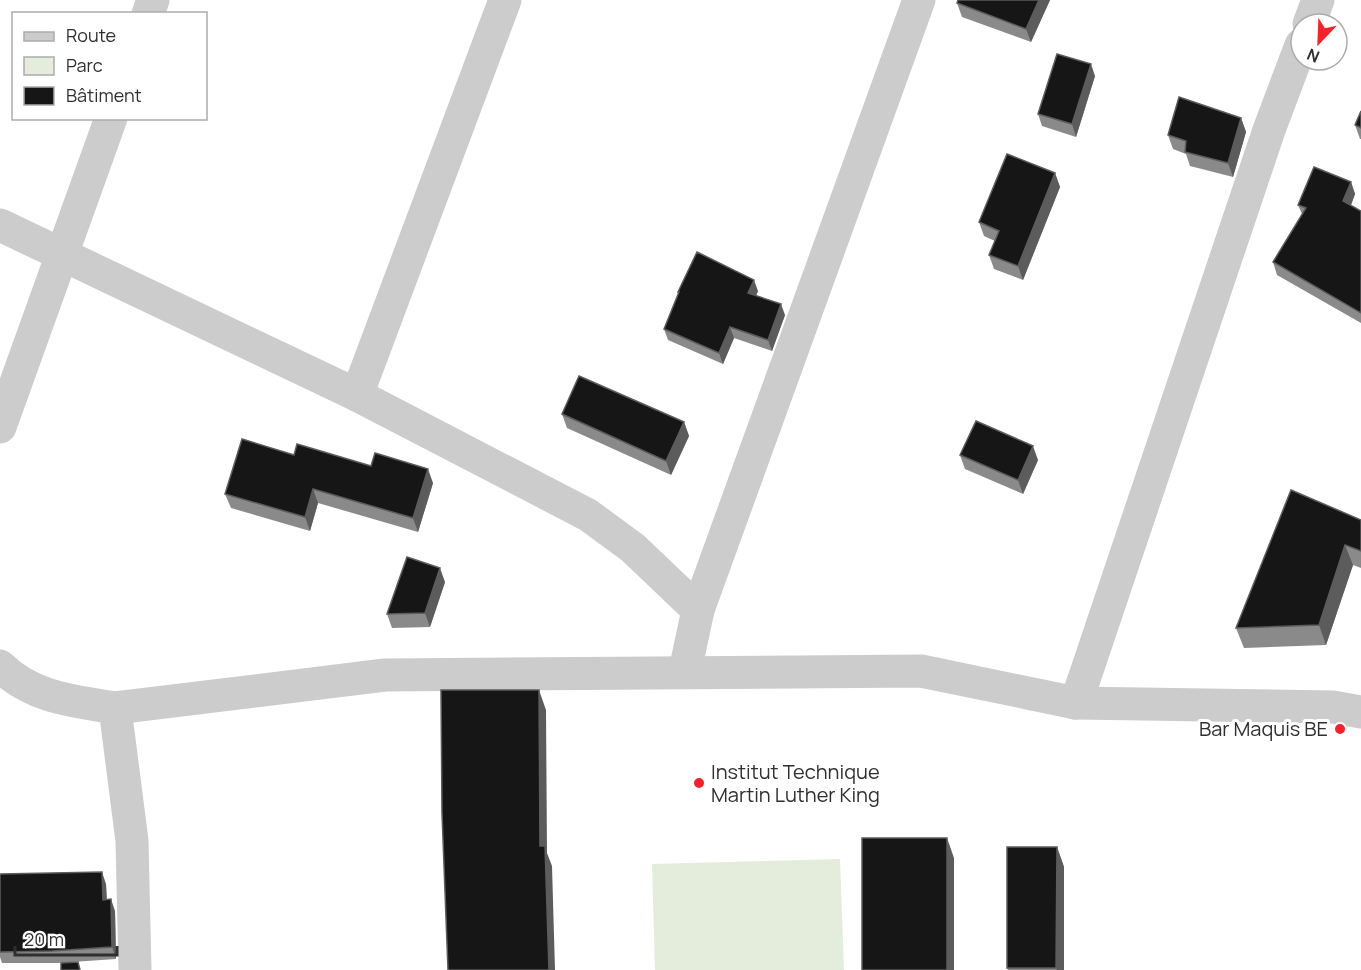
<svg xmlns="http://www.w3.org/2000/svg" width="1361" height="970" viewBox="0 0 1361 970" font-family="Manrope,sans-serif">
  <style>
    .green { fill: #e4eddb }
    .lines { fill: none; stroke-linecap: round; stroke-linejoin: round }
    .minor { stroke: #ccc; stroke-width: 33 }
    .wall { fill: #8a8a8a }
    .shaded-wall { fill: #5c5c5c }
    .building { fill: #161616; stroke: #5c5c5c; stroke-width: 1.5 }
    .poi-dot { fill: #f6212a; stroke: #fff; stroke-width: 2 }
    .labels { text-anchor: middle; stroke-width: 6; stroke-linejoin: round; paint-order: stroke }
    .poi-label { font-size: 20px; fill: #2f2f2f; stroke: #fff; text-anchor: end }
  </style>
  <rect width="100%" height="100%" fill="#fff"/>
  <path class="green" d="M840 859 844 970H655L652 864Z"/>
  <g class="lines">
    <g class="minor">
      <path d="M148 14 153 0"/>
      <path d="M1309 24 1318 0"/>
      <path d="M0 225 357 395 588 515 633 548 698 610"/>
      <path d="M357 395 505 0"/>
      <path d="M0 427 111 118"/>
      <path d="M0 666C33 698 73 701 115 708L132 841 135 970"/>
      <path d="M685 671 698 610 919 0"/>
      <path d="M1076 703 1269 130 1301 45"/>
      <path d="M115 708 385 675 921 671 1076 703 1333 707 1361 712"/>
    </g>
  </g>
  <g class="wall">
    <path d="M1050 0 1031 42 962 17 957 3Z"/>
    <path d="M1095 76 1076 137 1042 126 1038 114Z"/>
    <path d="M1361 111V139H1360L1355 125Z"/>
    <path d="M1241 118 1246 132 1233 177 1190 166 1186 154 1173 149 1168 135Z"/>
    <path d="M1055 173 1060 187 1023 280 994 269 989 255 995 241 984 236 979 222Z"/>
    <path d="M1351 182 1355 194 1351 205 1361 211V323L1277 275 1273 262 1302 214 1298 205Z"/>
    <path d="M758 291 756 296 785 315 772 351 734 338 723 364 668 340 664 329 678 294V292Z"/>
    <path d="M562 414 684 422 689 436 671 475 567 428Z"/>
    <path d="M294 455 433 483 418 532 318 503 310 531 231 508 225 494Z"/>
    <path d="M960 455 1038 460 1023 494 965 469Z"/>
    <path d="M1361 520V568L1353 565 1326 645 1244 648 1236 628Z"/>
    <path d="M445 582 430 627 392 628 387 614Z"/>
    <path d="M1057 847 1064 867V970H1008L1007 968Z"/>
    <path d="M0 874 106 884 107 900 115 911 116 959 57 963H2L0 957Z"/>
  </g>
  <g class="shaded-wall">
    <path d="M1039 0H1050L1031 42 1026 29Z"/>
    <path d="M1091 64 1095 76 1076 137 1072 124Z"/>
    <path d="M1241 118 1246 132 1233 177 1228 163Z"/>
    <path d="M1055 173 1060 187 1023 280 1018 266Z"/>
    <path d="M1351 182 1355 194 1348 213 1343 201Z"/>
    <path d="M754 280 758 291 752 304 748 293Z"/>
    <path d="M781 304 785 315 772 351 768 340Z"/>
    <path d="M730 327 734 338 723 364 719 353Z"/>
    <path d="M684 422 689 436 671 475 666 461Z"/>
    <path d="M1033 446 1038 460 1023 494 1018 480Z"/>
    <path d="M428 469 433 483 418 532 413 518Z"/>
    <path d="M313 489 318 503 310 531 305 517Z"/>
    <path d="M1345 545 1353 565 1326 645 1319 625Z"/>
    <path d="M440 568 445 582 430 627 425 613Z"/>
    <path d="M539 690 546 710 547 853 552 866 555 970H549L540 846Z"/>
    <path d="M947 838 954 858V970H947Z"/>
    <path d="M1057 847 1064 867V970H1057L1056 968Z"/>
    <path d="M102 872 106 884 107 911 103 900Z"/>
    <path d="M111 899 115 911 116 959 112 947Z"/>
  </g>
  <g class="building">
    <path d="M958 0H1039L1026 29 957 3Z"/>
    <path d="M1057 54 1091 64 1072 124 1038 114Z"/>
    <path d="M1179 97 1241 118 1228 163 1185 152 1186 141 1168 135Z"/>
    <path d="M1361 111V128L1355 125Z"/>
    <path d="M1007 154 1055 173 1018 266 989 255 999 231 979 222Z"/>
    <path d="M1314 167 1351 182 1343 201 1361 211V313L1273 262 1306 208 1298 205Z"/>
    <path d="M697 252 754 280 748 293 781 304 768 340 730 327 719 353 664 329 679 292H678Z"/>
    <path d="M579 376 684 422 666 461 562 414Z"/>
    <path d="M976 421 1033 446 1018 480 960 455Z"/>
    <path d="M242 439 294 455 297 444 371 466 375 453 428 469 413 518 313 489 305 517 225 494Z"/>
    <path d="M1291 490 1361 520V551L1345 545 1319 625 1236 628Z"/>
    <path d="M407 557 440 568 425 613 387 614Z"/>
    <path d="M441 690H539L540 846H545L549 970H448L442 813Z"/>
    <rect x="862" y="838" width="85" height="132"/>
    <path d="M1007 847H1057L1056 968H1007Z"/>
    <path d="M102 872 103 900 111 899 112 947 52 951 0 952V874Z"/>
    <path d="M78 962 80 970H61V963Z"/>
  </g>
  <g class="poi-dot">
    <circle cx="1340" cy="729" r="6"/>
    <circle cx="699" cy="783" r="6"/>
  </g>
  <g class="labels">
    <g class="poi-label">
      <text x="1328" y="736">Bar Maquis BE</text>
      <text x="711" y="779" text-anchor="start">Institut Technique<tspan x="711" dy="23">Martin Luther King</tspan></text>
    </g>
  </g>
  <rect x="12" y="12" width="195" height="108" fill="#ffffff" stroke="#acacac" stroke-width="1.5"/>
  <rect x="24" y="32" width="30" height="9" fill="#cccccc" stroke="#acacac" stroke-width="1.5"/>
  <text x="66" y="42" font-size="18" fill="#2f2f2f">Route</text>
  <rect x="24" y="57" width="30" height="18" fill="#e4eddb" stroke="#acacac" stroke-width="1.5"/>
  <text x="66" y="72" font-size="18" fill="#2f2f2f">Parc</text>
  <rect x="24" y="87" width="30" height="18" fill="#161616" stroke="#acacac" stroke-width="1.5"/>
  <text x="66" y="102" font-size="18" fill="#2f2f2f">Bâtiment</text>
  <g transform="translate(1319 42) rotate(203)"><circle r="28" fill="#ffffff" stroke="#acacac" stroke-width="1.5"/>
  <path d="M0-4.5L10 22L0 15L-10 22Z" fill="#f6212a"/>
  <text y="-9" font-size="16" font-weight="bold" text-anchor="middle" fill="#2f2f2f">N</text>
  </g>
  <path d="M15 946v9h102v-9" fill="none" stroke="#2f2f2f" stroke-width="3"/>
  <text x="24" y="946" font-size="18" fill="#2f2f2f" stroke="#ffffff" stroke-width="4.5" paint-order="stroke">20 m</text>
</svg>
